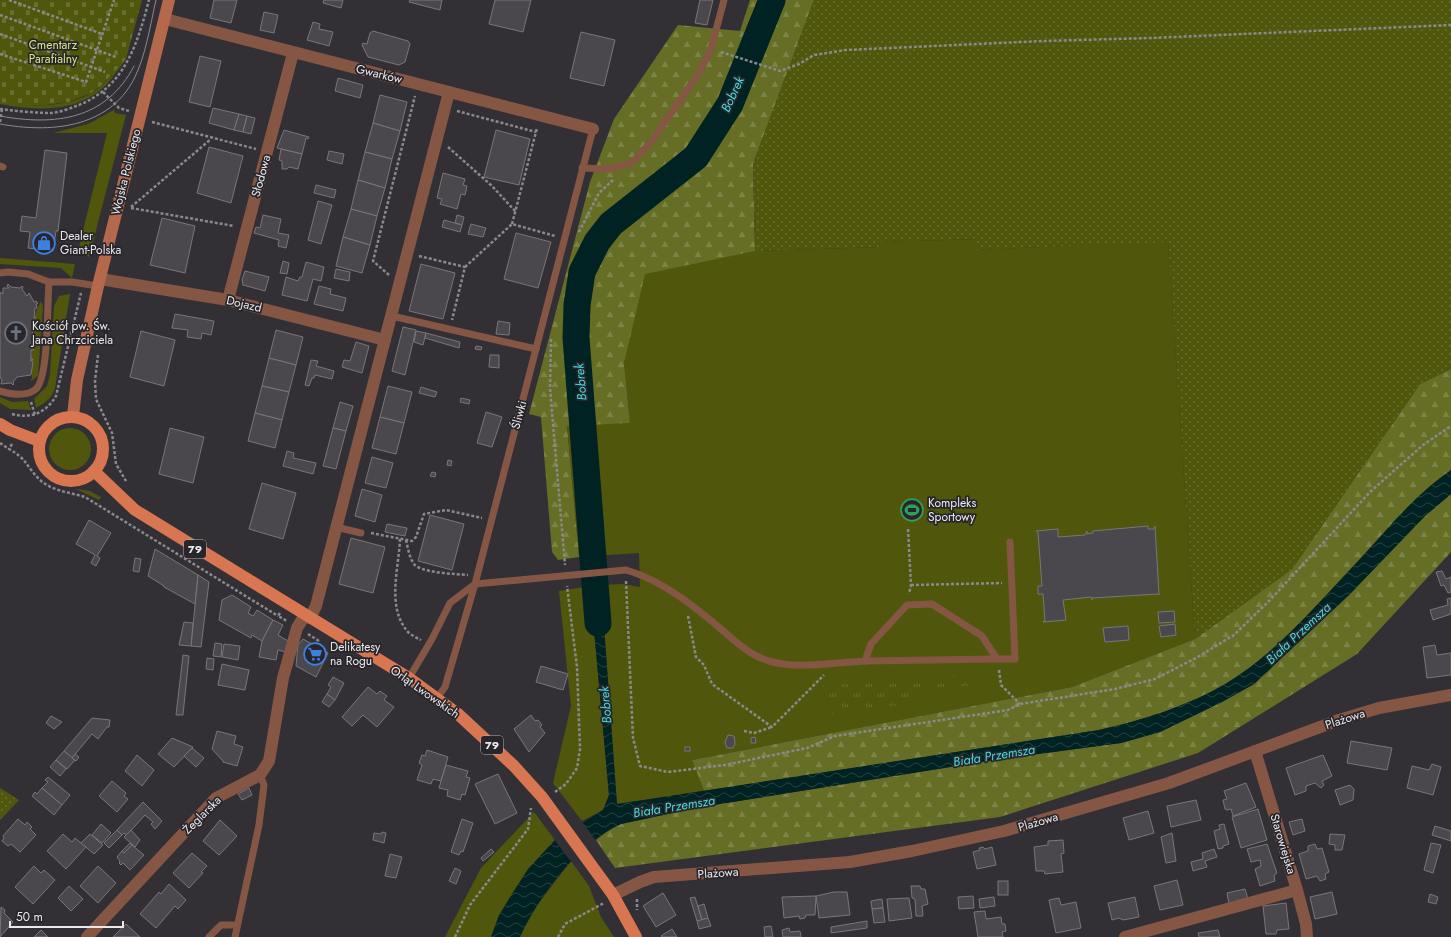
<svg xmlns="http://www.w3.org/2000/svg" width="1451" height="937" viewBox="0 0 1451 937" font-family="Jost,sans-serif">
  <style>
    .grass { fill: #50570c }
    .forest { fill: url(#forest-firs) }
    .cemetery { fill: url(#cemetery-stones) }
    .park { fill: url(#park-tufts) }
    .garden { fill: url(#garden-dots) }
    .water { fill: url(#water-waves) }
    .pier { fill: #323035 }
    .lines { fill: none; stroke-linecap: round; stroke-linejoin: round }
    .river { stroke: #022; stroke-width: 27 }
    .building { fill: #4b484d; stroke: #78767b }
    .path { stroke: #8a898d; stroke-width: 2.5; stroke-dasharray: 3 2; stroke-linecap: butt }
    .lane { stroke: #865644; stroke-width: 7 }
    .street { stroke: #865644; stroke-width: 12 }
    .secondary { stroke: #b4684c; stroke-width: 12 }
    .primary { stroke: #d87651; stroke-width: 12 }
    .tram { stroke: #8c8a8e; stroke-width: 1 }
    .labels { text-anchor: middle; stroke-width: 3.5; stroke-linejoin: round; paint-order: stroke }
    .shield { fill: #28262b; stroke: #afaeb1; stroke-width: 1 }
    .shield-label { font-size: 11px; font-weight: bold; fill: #e9e8eb }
    .park-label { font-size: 12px; fill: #d6e580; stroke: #28262b }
    .street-label { font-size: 12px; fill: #e9e8eb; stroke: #28262b }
    .poi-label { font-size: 12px; fill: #e9e8eb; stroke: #28262b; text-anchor: start }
    .water-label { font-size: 13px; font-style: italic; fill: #40dde0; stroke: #28262b }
  </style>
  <defs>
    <pattern id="forest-firs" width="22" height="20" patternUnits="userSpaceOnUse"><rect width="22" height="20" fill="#666e26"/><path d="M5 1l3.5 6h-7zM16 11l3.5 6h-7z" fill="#7c8346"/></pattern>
    <pattern id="cemetery-stones" width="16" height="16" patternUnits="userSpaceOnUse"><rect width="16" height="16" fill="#50570c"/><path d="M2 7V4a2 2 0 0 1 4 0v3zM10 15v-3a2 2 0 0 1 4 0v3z" fill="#696f30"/></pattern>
    <pattern id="park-tufts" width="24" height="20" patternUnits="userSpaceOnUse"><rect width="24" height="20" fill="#50570c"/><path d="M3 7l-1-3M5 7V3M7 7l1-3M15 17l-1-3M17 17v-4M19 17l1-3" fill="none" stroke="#696f30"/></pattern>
    <pattern id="garden-dots" width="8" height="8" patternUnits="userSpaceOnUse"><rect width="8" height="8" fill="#50570c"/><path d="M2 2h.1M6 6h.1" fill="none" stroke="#696f30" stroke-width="1.8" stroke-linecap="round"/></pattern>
    <pattern id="water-waves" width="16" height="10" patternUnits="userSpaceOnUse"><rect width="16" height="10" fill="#022"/><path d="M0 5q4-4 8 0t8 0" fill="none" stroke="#254242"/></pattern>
  </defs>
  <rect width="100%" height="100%" fill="#323035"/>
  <g class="grass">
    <path d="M126 59C120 67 114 76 107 84 79 113 37 111 0 104V102C33 107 74 109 101 86 110 78 117 67 126 59Z"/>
    <path d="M114 110 115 113 126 115 89 257 78 251 107 133H53L88 124Z"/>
    <path d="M977 239V250L1168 241 1195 639 1072 687 692 760 704 791 617 804 601 585 623 584 640 587 639 553 579 557 567 425 630 423 624 363 643 273 755 251 879 247 880 242Z"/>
    <path d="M0 258 75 264 72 278 61 268 0 264Z"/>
    <path d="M70 294 55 388C52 398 45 403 36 408L34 399 47 386 50 375 54 306 59 296Z"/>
    <path d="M41 301 43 306 38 376 31 381V385V379H32V372L30 370H33L30 368 31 360H33L31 358 32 350 34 349 32 347 33 339H34V328H36L34 326 35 318H36L35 314Z"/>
    <path d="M0 397 12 402 28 401 31 410 10 409 0 403Z"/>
    <circle cx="70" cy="449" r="21"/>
    <path d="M76 489 90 491 101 497 99 500Z"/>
    <path d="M590 586 609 795 603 810 582 821 553 783 571 706 559 591Z"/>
    <path d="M534 812 555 840C527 869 505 898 491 937H445L481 868Z"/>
    <path d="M571 861 589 886 601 917 614 937H520L531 913Z"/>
  </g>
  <g class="forest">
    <path d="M750 0H814L753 164 755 251 645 274 624 363 630 423 567 426 579 557 558 560 552 552 541 417 529 414 590 182 614 119 678 25 740 31Z"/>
    <path d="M1451 369V470C1439 479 1428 490 1418 501 1398 520 1378 539 1360 559 1319 602 1278 652 1227 683 1188 706 1143 720 1099 730L704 791 692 760 1072 687 1195 639 1292 569 1420 384Z"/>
    <path d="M1451 494V552L1357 654 1198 753 1000 817 615 868 596 840 610 829 621 824 701 807 994 760 1121 743 1160 732 1222 702 1254 684 1349 595 1425 516Z"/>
  </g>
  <path class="cemetery" d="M0 0H142L126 59 102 85 91 93 69 102 45 105H17L0 102Z"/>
  <path class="park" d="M974 675 975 685 912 692 913 703 827 715 823 686Z"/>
  <g class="garden">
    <path d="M814 0H1451V369L1420 384 1292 569 1195 639 1168 242 977 250V239L880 242 879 247 755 251 753 164Z"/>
    <path d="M0 788 19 800 0 820Z"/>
  </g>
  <path class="water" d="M1451 470V494L1425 516 1349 595 1254 684 1222 702 1160 732 1121 743 994 760 701 807 621 824C578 843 539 896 520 937H491L499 915 528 869 555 840 603 810 609 795 590 586 601 585 617 804 1099 730C1143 720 1188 706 1227 683 1278 652 1319 602 1360 559 1388 528 1416 494 1451 470Z"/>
  <path class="pier" d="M581 820 597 842 572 863 553 838Z"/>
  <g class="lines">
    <path class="river" d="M598 623 576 338 577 305 582 272 597 242 611 224 696 157 730 104 772 0"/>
  </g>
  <g class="building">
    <path d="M214 0H237L231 23 210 18Z"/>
    <path d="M324 0H343L341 8 323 3Z"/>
    <path d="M410 0H442L440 10 409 2Z"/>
    <path d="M495 0H531L523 32 489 24Z"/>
    <path d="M700 0H713L707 25 695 23Z"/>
    <path d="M264 12 278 15 274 33 260 30Z"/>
    <path d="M313 22 320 24 319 29 333 32 329 46 307 40Z"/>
    <path d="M373 31 408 41 410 44 405 62 399 65 368 57 362 45 363 43 367 44 370 33Z"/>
    <path d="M581 32 615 40 604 86 570 78Z"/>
    <path d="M200 56 221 61 210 107 189 102Z"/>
    <path d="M338 78 363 85 360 98 335 91Z"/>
    <path d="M380 95 407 102 400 131 373 123Z"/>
    <path d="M213 108 239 114 234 130 209 123Z"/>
    <path d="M239 114 247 116 243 132 234 130Z"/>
    <path d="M247 116 255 118 251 134 243 132Z"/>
    <path d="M373 123 400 131 392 159 365 152Z"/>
    <path d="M284 130 309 137 308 139 306 138 302 154 277 148Z"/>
    <path d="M496 130 530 139 519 185 484 177Z"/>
    <path d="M209 147 243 156 231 203 197 193Z"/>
    <path d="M281 149 302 154 298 169 289 167 287 169H282V161L279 160Z"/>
    <path d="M45 150 67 153 58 231H56L53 251 28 248 30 232 20 231 22 216 36 218Z"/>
    <path d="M329 151 344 154 342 164 327 160Z"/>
    <path d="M365 152 392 159 385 188 358 180Z"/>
    <path d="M443 173 465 179 463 185 467 186 465 195 461 194 457 209 440 204 442 199 437 198Z"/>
    <path d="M358 180 385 188 377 216 351 209Z"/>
    <path d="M316 185 336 190 334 198 314 193Z"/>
    <path d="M318 201 332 205 321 244 308 240Z"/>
    <path d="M351 209 377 216 370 245 343 237Z"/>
    <path d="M263 215 281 219 278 233 289 235 286 248 278 246 279 240 254 233 256 227 260 228Z"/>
    <path d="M457 215 464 217 462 225 455 223Z"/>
    <path d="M162 218 195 226 185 273 150 265Z"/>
    <path d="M444 220 462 225 460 232 442 227Z"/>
    <path d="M471 224 486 228 483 237 468 234Z"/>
    <path d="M516 233 551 242 538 288 504 279Z"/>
    <path d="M343 237 370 245 362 273 336 266Z"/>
    <path d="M283 261 289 263 287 274 280 273Z"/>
    <path d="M306 262 324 267 321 281 313 279 307 301 282 295 286 277 298 281 300 277H302Z"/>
    <path d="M421 264 455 273 443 319 409 311Z"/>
    <path d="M336 269 350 272 349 281 334 278Z"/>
    <path d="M245 271 269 277 265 291 243 285 242 280Z"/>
    <path d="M8 284 11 287 20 288 22 286 23 287 22 289 27 296 29 293 34 302 36 301 38 303 36 304 37 308H35L34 317H36L34 318 35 329H33L32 337 34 338V340H32V348L34 350H31V359H33V360H30L33 362 31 375 17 377 13 382 14 384 13 385 11 383 1 384 2 381 0 376V292L3 294V288H9L7 286Z"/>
    <path d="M319 286 331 289 330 294 346 298 343 311 314 304Z"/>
    <path d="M175 314 214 321 211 335 202 333 201 339 187 337 188 330 172 328Z"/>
    <path d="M498 321 510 323 509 335 496 334Z"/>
    <path d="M403 327 416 330 405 375 392 371Z"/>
    <path d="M276 330 303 337 296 365 269 358Z"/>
    <path d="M141 331 175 340 164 386 130 377Z"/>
    <path d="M416 331 426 333 423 345 414 342Z"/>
    <path d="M426 333 460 342 459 348 425 338Z"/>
    <path d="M356 342 369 346 362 373 342 367 344 360 350 361Z"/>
    <path d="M476 346 482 347 481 350 475 349Z"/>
    <path d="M490 355H499V368L489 367Z"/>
    <path d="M269 358 296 365 289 392 262 386Z"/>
    <path d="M311 360 318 361 316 366 334 371 332 379 315 375 314 378H312L309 386 305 385Z"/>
    <path d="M262 386 289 392 282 420 255 413Z"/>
    <path d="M388 386 412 392 404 423 380 417Z"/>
    <path d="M421 387 437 392 435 397 419 393Z"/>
    <path d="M461 398 470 400 469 404 460 402Z"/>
    <path d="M340 402 353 406 346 431 333 428Z"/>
    <path d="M486 412 502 417 492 447 477 443Z"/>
    <path d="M255 413 282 420 275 448 248 441Z"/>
    <path d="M380 417 404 423 396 454 372 448Z"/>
    <path d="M170 428 204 437 193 483 159 474Z"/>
    <path d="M333 428 346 431 336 469 323 466Z"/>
    <path d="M287 451 294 453 293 458 316 463 313 474 283 466Z"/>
    <path d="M372 457 393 463 386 488 365 483Z"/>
    <path d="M448 460 452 461 451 466 447 465Z"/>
    <path d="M432 472 436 473 435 477 430 476Z"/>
    <path d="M262 483 296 493 283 539 249 529Z"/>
    <path d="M362 489 382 495 375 522 355 516Z"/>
    <path d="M430 515 464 524 452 570 418 561Z"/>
    <path d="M89 520 111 533 97 556 100 558 96 566 91 563 95 555 76 544Z"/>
    <path d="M387 524 407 528 405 536 385 532Z"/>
    <path d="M1148 526V529H1154L1155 526 1159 595 1158 594 1092 598V600L1091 597 1063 600 1066 620 1043 622 1045 621 1043 594H1038V586H1042L1038 532 1036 531 1058 529V537L1085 535 1087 531V534L1093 533V531Z"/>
    <path d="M351 538 385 547 373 593 339 584Z"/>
    <path d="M155 549 198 575 195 604 164 587V586L148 576Z"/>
    <path d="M135 558 141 559 139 572 133 571Z"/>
    <path d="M1442 571 1446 579 1451 577V592L1448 593 1444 585 1441 586 1436 572Z"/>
    <path d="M198 575 209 582 201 647 191 646Z"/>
    <path d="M232 595 251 607 248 613 253 616 257 610 273 620 262 641 252 635 251 638 219 620 222 600Z"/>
    <path d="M1451 598V614L1433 620 1430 610 1448 605 1447 599Z"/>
    <path d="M1174 611 1175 622 1159 623 1158 612Z"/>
    <path d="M273 620 283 625 278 635 288 641 286 652 278 650 276 660 259 657 262 641Z"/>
    <path d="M184 622 193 623 191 646 179 645Z"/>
    <path d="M1175 624 1176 635 1161 637 1159 626Z"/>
    <path d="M1128 626 1129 640 1105 642 1103 628Z"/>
    <path d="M303 639 328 653 316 677 296 666 298 645Z"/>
    <path d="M215 643 222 644 221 657 213 656Z"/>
    <path d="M224 644 240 646 238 660 222 657Z"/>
    <path d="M1435 645 1437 655 1451 653V675L1427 678 1423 647Z"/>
    <path d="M183 655 189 656 183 715H176Z"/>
    <path d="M207 658 214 659 213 670 206 669Z"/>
    <path d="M222 664 249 670 245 690 218 685Z"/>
    <path d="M541 666 568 674 563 690 536 682Z"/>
    <path d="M333 677 344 683 335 700 327 694 331 687 328 685Z"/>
    <path d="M368 687 377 694 380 691 387 696 384 700 394 707 377 727 363 715 352 726 342 717Z"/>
    <path d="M327 694 335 700 329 707 322 702Z"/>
    <path d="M531 715 535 721 538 720 542 725 540 727 545 733 529 752 514 729Z"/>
    <path d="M51 716 62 722 54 729 46 723Z"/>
    <path d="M92 718 110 720 109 727H107L98 739 92 734 72 758 64 751Z"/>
    <path d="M217 731 236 736 234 744 243 747 237 766 223 762V761L212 749Z"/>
    <path d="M728 735 734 736 735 744 733 748H727L725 742Z"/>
    <path d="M755 737 756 743H751V738Z"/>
    <path d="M172 738 193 747 174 767 158 754Z"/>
    <path d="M1351 741 1392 748 1387 770 1347 763Z"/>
    <rect x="685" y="747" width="5" height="4"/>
    <path d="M192 748 204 758 196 767 184 756Z"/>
    <path d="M427 750 448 757 441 781 433 779 431 784 417 780 422 765 419 763 422 755 425 756Z"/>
    <path d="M64 751 75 760 67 769 56 760Z"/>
    <path d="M75 754 79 757 76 761 72 758Z"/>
    <path d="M137 755 154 770 142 786 125 771Z"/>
    <path d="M1323 755 1332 776 1322 781 1324 785 1321 788 1315 783 1306 786V791L1295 795 1286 768Z"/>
    <path d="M56 760 66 769 60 776 50 767Z"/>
    <path d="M1432 764 1441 767 1433 795 1407 788 1412 766 1429 770Z"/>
    <path d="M446 765 468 771 466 777 470 778 465 795 462 794 460 800 447 796 448 790 439 788Z"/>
    <path d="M498 774 517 813 495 824 475 784Z"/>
    <path d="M48 777 70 795 62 805 42 788 48 782 45 780Z"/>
    <path d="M112 781 126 793 124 796 128 799 117 812 99 796Z"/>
    <path d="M1246 783 1256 807 1233 816 1231 809 1227 810 1225 809 1223 800 1227 799 1224 791Z"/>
    <path d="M1350 785 1354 789 1353 800 1340 805 1335 790Z"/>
    <path d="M42 788 62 805 54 815 32 796 35 792 37 794Z"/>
    <path d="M249 788 252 795 242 800 238 794Z"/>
    <path d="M1196 800 1201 820 1171 827 1167 806Z"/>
    <path d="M143 802 162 821 155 829 151 824 153 822 145 815 127 835 124 833 122 835 117 830Z"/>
    <path d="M1258 809 1267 840 1241 848 1232 817Z"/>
    <path d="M1148 811 1154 833 1129 840 1123 818Z"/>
    <path d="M18 819 25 825 27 822 32 827 30 829 36 835 20 852 11 844 8 846 2 841 4 838 3 836Z"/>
    <path d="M462 819 473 823 463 852 461 851 459 855 451 852Z"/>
    <path d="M1302 819 1305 831 1293 835 1289 822Z"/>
    <path d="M220 820 237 836 219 855 203 841Z"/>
    <path d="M101 824 111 833 102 843 92 835Z"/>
    <path d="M1224 824 1229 844 1223 846V848L1218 849 1214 831 1220 829 1219 825Z"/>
    <path d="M1435 826 1451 831V841L1432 835Z"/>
    <path d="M117 830 122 835 109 848 104 843Z"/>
    <path d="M131 830 140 840 135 847 124 837Z"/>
    <path d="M382 832 386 833 384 843 373 840 374 833 381 834Z"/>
    <path d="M1172 833 1176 861 1166 863 1161 837Z"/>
    <path d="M63 834 72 842 75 838 86 847 66 869 47 851Z"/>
    <path d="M90 834 103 845 94 854 81 843Z"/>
    <path d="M1330 834 1345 835 1342 850H1335V845L1329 844Z"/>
    <path d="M1063 840 1064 853 1061 854 1063 872 1045 874 1044 871H1036L1034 847 1048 845V841Z"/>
    <path d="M130 843 132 845 124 853 122 851Z"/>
    <path d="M1431 843 1441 845 1433 873 1424 870Z"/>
    <path d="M1267 844 1277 873 1274 875 1275 881 1260 886 1255 869 1261 866 1260 860 1251 862 1247 849Z"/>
    <path d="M1315 844 1317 849 1322 848 1329 872 1325 874 1326 879 1320 881 1317 876 1306 879 1299 854 1308 851V846Z"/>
    <path d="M132 845 144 855 130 870 123 863 121 865 119 863 120 861 117 857 122 851 124 853Z"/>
    <path d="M983 847 985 849 992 847 996 865 977 869 973 852 980 850 979 848Z"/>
    <path d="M491 849 494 852 483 861 481 858Z"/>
    <path d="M1214 849 1217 857 1205 861 1207 867 1193 871 1191 862 1203 859 1202 853Z"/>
    <path d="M192 853 207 866 201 872 203 873 189 888 173 873Z"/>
    <path d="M390 854 402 857 396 878 385 876Z"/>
    <path d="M34 866 41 873 44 870 55 880 33 904 15 887Z"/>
    <path d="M98 866 116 883 98 903 80 886Z"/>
    <path d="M455 868 461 871 456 884 449 881Z"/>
    <path d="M1177 880 1183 905 1160 910 1154 886Z"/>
    <rect x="998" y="881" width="10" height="14"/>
    <path d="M169 884 186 900 178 909 175 906 156 928 140 914 159 892 161 894Z"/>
    <path d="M69 886 83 899 71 911 58 898Z"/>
    <path d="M911 886H920L921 889H925L928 904 922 906 923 916H916L915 899 912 898Z"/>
    <path d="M1245 889 1248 899 1229 904 1227 893Z"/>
    <path d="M834 892H847L850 915 819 918 816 896Z"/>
    <path d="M1332 892 1337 914 1315 919 1310 897Z"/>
    <path d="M663 893 676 915 656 927 643 906Z"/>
    <path d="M1430 894 1438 897 1436 904 1428 902Z"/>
    <path d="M816 896 815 915H806L805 918 800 919 799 916 784 918 782 897Z"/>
    <path d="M973 896 974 908 959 909 958 897Z"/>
    <path d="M695 897 702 920 697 921 690 898Z"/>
    <path d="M994 897 995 906 980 908 979 899Z"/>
    <path d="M1135 897 1139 917 1123 920 1119 918 1112 920 1108 903Z"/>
    <path d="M909 898 912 918 889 921 887 899Z"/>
    <path d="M1059 898 1061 905 1076 902 1081 928 1056 933 1049 900Z"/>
    <path d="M882 899 883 908 872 909 871 901Z"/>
    <path d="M1286 903 1289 929 1277 930 1276 934H1266L1263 906Z"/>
    <path d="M704 904 708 918 702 920 698 906Z"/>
    <path d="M1 907 5 910 4 913 13 922 0 937Z"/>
    <path d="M883 908 885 922 874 923 872 909Z"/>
    <path d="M985 911 986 919 1001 917 1002 924H1005L1006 931 1002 932 1003 937H978L974 912Z"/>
    <path d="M708 918 711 926 699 929 697 921Z"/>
    <path d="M867 921V928L831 933V927Z"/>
    <path d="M126 924 140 937H113Z"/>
    <path d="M771 926 773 937H765L764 927Z"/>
    <path d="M789 928 790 932 800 931 801 937H783L782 930Z"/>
    <path d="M672 929 677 937H662L661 936Z"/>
    <path d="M41 930 48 937H34Z"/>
    <path d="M1218 930 1220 937H1199L1198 933Z"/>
  </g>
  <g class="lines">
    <g class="path">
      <path d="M9 0 102 34"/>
      <path d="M0 15 116 57"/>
      <path d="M0 34 105 72"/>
      <path d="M721 52 780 71 799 64 814 55 846 50 1043 41 1151 38 1451 25"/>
      <path d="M0 54 86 82 114 0"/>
      <path d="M103 92 119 108 129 111"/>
      <path d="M0 109C16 111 35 113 52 113 61 112 71 108 79 105 125 86 137 45 149 0"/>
      <path d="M457 111 536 132"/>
      <path d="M0 122 2 109"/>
      <path d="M152 122 256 149"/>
      <path d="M448 147 492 186 515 211"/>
      <path d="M131 207 211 139"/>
      <path d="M131 208 234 226"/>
      <path d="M512 224 537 128"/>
      <path d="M579 232 599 193 613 180"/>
      <path d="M419 256 465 267 452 320"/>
      <path d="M465 267 512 224 555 236"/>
      <path d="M389 275 373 261 415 96"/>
      <path d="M551 339 550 388 565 565"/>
      <path d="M98 355 95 381 96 399 112 433 116 464 126 481"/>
      <path d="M31 402 35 415"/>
      <path d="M12 414C31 419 46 413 56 396L81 293"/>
      <path d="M0 443 9 449"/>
      <path d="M12 444 9 449C27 459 26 466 39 479 51 491 69 492 85 497L278 616"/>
      <path d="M908 529 911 585 909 594"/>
      <path d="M371 533 412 541 416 537 424 514 446 510 482 518"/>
      <path d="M400 539C399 568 386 607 408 632 411 635 417 638 421 640"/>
      <path d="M406 540C408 548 409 557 414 564 421 573 456 574 468 575"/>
      <path d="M626 581 633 738 640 766 668 772 725 765 807 748 835 736 1008 710 1020 704 1115 689 1155 679 1196 658 1234 635 1270 600 1371 491 1423 445 1451 426"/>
      <path d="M911 585 1002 583"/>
      <path d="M280 613 278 616 287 621"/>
      <path d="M688 616 696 657 704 665 712 684 772 727 824 675"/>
      <path d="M308 634 319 641"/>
      <path d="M999 670 1001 685 1020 704"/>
      <path d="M744 731 754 733 772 727"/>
      <path d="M555 792 566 784 577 768 580 749 577 667 567 586"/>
      <path d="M637 899V910"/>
      <path d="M455 937 470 905 528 829 531 808"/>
      <path d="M558 937 565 924 604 903"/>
    </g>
    <g class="lane">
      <path d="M0 166 3 167"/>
      <path d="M582 168 610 169 633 162 651 142 699 73 711 49 724 0"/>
      <path d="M0 273 8 272 28 274 49 282H72L98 286"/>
      <path d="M392 316 536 349"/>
      <path d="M0 391C10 394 27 397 36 389 49 377 47 302 49 282"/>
      <path d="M336 527 361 533"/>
      <path d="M865 661 871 644 907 605 932 604 982 636 997 659H1015L1010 542"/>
      <path d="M409 678 432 639 450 603 475 584 626 570C654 578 681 596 704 615 720 627 734 642 751 653 786 674 829 662 867 661 911 660 954 660 997 659"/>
      <path d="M437 698 445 687 475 584 593 129"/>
      <path d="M209 937 221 925H237"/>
      <path d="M235 937 259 825 264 785 260 775"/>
    </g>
    <g class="street">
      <path d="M165 19 593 129"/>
      <path d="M100 279 228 300 385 340"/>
      <path d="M228 300 293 53"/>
      <path d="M310 618 316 606 449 92"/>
      <path d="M1255 751 1297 890 1306 924 1307 937"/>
      <path d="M613 895 640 882 654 877 850 862 912 851 1004 831 1169 783 1339 720 1379 708 1451 695"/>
      <path d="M87 937 216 798 260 775 269 761 283 678 297 628 305 615"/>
      <path d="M1125 937 1297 890"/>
    </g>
    <path class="secondary" d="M73 416 77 380 98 286 169 0"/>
    <g class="primary">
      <circle cx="71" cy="449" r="32"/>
      <path d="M0 424 10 430 39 441"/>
      <path d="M94 471 135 510 409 678 458 714 514 766 542 797 613 895 636 937"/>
    </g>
    <g class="tram">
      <path d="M0 116C55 126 106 120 134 66"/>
      <path d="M0 124C49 133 108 129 134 79 146 55 150 26 156 0"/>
    </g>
  </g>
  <defs>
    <g id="shop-ring" transform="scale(1.15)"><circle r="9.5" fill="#28262b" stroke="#3f7fe0" stroke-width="1.5"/><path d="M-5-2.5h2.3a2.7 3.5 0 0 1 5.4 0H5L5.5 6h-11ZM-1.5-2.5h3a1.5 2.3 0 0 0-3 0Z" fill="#3f7fe0"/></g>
    <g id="church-ring" transform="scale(1.15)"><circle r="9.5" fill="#28262b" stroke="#6b7280" stroke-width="1.5"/><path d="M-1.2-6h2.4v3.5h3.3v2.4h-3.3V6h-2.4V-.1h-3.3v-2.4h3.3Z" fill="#6b7280"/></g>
    <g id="stadium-ring" transform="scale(1.15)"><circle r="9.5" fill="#28262b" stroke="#2e9e5b" stroke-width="1.5"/><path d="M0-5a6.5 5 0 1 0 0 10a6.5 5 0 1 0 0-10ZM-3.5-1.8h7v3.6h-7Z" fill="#2e9e5b"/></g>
    <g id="supermarket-ring" transform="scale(1.15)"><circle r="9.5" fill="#28262b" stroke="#3f7fe0" stroke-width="1.5"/><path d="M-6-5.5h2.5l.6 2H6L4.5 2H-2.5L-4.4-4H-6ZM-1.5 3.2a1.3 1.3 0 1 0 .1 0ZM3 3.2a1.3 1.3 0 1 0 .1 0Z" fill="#3f7fe0"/></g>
  </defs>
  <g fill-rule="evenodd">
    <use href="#shop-ring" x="44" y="243"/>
    <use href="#church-ring" x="16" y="333"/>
    <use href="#stadium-ring" x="912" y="510"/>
    <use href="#supermarket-ring" x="315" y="654"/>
  </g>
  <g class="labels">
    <g class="shield">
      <rect x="184" y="540" width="22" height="18" rx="3"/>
      <rect x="481" y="736" width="22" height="18" rx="3"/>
    </g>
    <g class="shield-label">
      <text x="195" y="553">79</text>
      <text x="492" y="749">79</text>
    </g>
    <g class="park-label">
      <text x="53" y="49">Cmentarz<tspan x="53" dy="14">Parafialny</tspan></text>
    </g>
    <g class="street-label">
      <text transform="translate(379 74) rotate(14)" y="4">Gwarków</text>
      <text transform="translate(126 172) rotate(-76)" y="4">Wojska Polskiego</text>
      <text transform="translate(261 176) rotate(-75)" y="4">Słodowa</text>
      <text transform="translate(244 304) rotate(13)" y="4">Dojazd</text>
      <text transform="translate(519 415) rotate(-75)" y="4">Śliwki</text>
      <text transform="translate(425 692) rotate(35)" y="4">Orląt Lwowskich</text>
      <text transform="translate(1345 719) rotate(-18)" y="4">Plażowa</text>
      <text transform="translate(202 815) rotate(-45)" y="4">Żeglarska</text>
      <text transform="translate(1038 822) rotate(-16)" y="4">Plażowa</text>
      <text transform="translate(1283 844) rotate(73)" y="4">Starowiejska</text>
      <text transform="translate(718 873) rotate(-4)" y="4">Plażowa</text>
    </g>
    <g class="poi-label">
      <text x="60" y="240">Dealer<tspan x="60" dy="14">Giant-Polska</tspan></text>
      <text x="32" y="330">Kościół pw. Św.<tspan x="32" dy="14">Jana Chrzciciela</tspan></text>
      <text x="928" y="507">Kompleks<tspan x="928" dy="14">Sportowy</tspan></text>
      <text x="330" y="651">Delikatesy<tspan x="330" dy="14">na Rogu</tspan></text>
    </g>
    <g class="water-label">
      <text transform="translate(732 94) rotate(-65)" y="5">Bobrek</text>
      <text transform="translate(580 382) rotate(-95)" y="5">Bobrek</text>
      <text transform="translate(1298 633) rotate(-43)" y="5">Biała Przemsza</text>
      <text transform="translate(605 705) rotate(-95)" y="5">Bobrek</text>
      <text transform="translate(994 755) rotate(-9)" y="5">Biała Przemsza</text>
      <text transform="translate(674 806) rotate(-9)" y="5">Biała Przemsza</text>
    </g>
  </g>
  <path d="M10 921v6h113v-6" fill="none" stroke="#e9e8eb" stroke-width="2"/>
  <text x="16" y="921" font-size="12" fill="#e9e8eb" stroke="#28262b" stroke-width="3" paint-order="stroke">50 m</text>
</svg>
